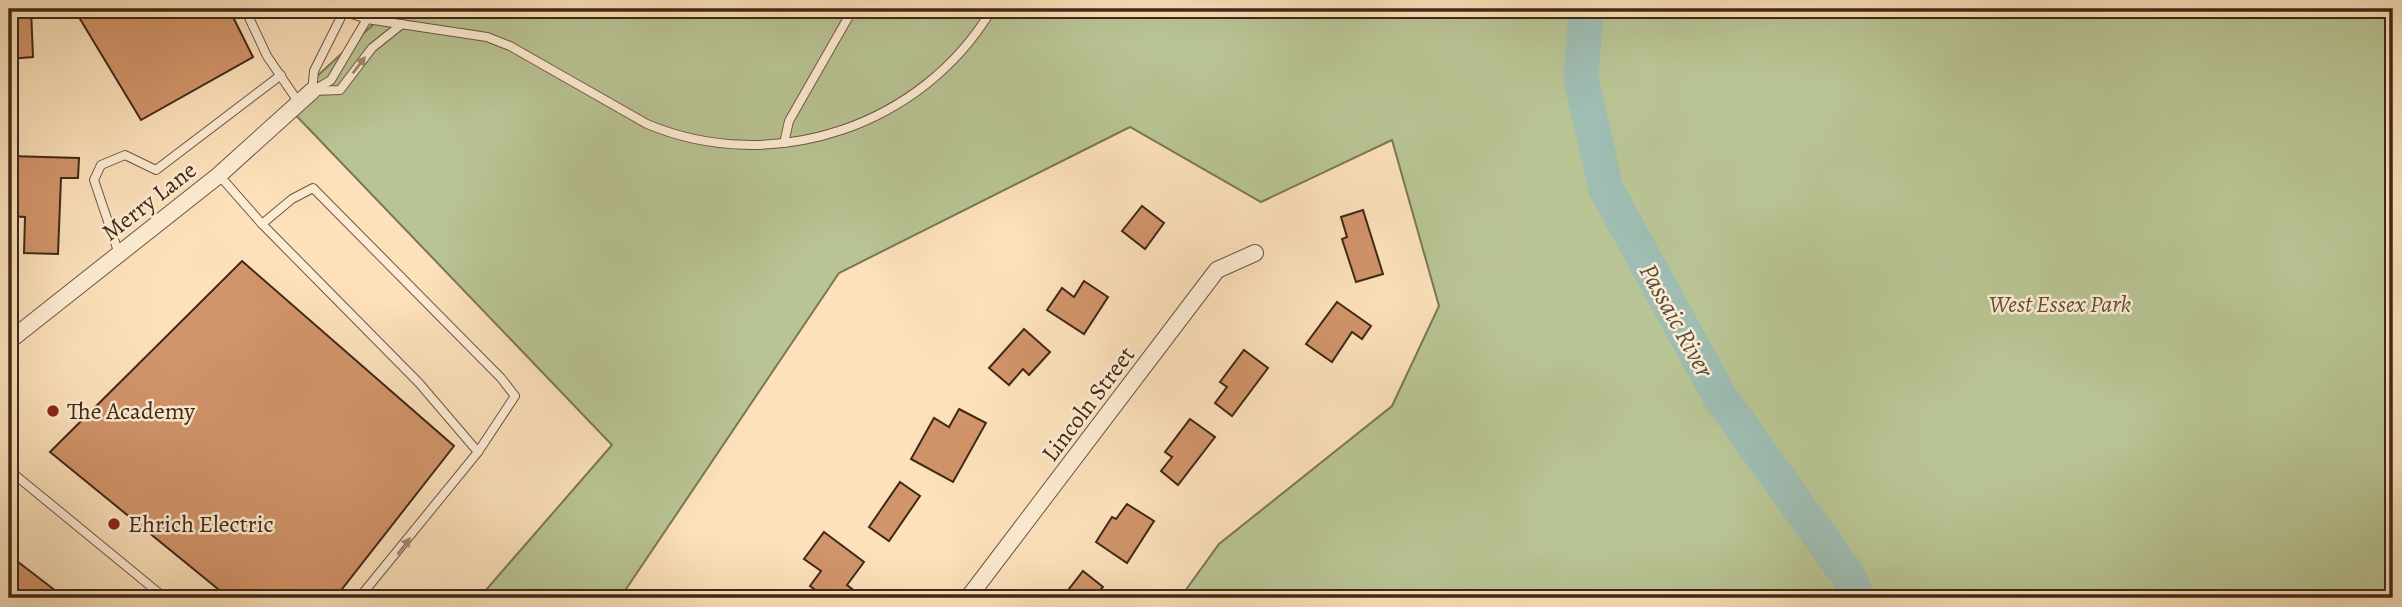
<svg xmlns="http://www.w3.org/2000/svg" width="2402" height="607" viewBox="0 0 2402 607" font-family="Alegreya,serif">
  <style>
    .green { fill: #b9c494; stroke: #7c7656; stroke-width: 2 }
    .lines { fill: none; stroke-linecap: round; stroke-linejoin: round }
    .river { stroke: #9fbdb3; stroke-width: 35 }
    .building { fill: #d2946a; stroke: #402817; stroke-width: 2 }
    .service-casing { stroke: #6f5640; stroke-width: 10 }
    .minor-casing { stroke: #6f5640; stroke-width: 18 }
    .service { stroke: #fdecd3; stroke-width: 8 }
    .minor { stroke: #fdecd3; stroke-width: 16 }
    .oneway { fill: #9e8a75 }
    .poi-dot { fill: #8f2418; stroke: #fdecd3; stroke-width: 2.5 }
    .labels { text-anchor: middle; stroke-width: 5; stroke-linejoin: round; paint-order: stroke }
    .street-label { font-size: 24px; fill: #402817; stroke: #fdecd3 }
    .park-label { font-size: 24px; font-style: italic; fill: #5e4f36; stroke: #fdecd3 }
    .poi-label { font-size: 24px; fill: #402817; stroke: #fdecd3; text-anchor: start }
    .water-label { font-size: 26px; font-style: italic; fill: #584d3e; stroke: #fdecd3 }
  </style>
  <rect width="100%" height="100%" fill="#fce1bb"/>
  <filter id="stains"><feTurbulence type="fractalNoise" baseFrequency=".00286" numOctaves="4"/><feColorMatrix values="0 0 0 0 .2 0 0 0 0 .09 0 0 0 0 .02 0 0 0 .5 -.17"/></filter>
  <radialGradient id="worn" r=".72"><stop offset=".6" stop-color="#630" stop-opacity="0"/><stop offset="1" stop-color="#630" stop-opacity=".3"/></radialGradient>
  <path class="green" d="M382 9H2393V598H1180L1219 544 1392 406 1439 306 1392 140 1261 202 1130 127 839 273 620 598H479L612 445 286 105 380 18Z"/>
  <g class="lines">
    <path class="river" d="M1586 9 1581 79 1606 189 1720 397 1847 574 1858 598"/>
  </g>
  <g class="building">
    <path d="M9 9H31L33 57 9 59Z"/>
    <path d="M74 9H229L253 57 141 120Z"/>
    <path d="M9 156 79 158 78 178H61L58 254 24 253 25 217 9 216Z"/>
    <path d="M1142 206 1164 223 1145 249 1122 231Z"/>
    <path d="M1363 210 1383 274 1356 282 1342 239 1347 237 1341 217Z"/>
    <path d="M242 261 454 446 335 598H229L50 452Z"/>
    <path d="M1084 281 1108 297 1084 334 1047 310 1062 288 1074 297Z"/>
    <path d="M1337 302 1371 326 1362 339 1352 332 1332 362 1306 344Z"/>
    <path d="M1024 329 1050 352 1029 375 1023 369 1009 385 989 368Z"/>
    <path d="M1244 350 1268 368 1232 416 1215 403 1227 387 1220 382Z"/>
    <path d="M959 409 986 423 953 482 911 459 934 418 949 427Z"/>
    <path d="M1190 419 1215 437 1178 485 1161 471 1172 457 1165 452Z"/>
    <path d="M900 482 920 496 889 541 869 527Z"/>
    <path d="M1127 504 1154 521 1127 563 1096 542 1112 517 1116 519Z"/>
    <path d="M824 532 864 562 847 585 856 592 852 598H826L810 586 821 571 804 559Z"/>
    <path d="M9 555 65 598H9Z"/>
    <path d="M1083 571 1103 587 1094 598H1062Z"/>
  </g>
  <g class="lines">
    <g class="service-casing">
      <g id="service">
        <path d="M245 9 267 56 299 103"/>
        <path d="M337 9 367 19 487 37 510 46 647 124C773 177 923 126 992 9"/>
        <path d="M314 90 331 80 367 19"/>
        <path d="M312 91 340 90 372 48 402 24"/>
        <path d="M312 91 314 71 343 13"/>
        <path d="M784 143 789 121 853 9"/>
        <path d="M219 175 262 224 292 199 313 188 501 378 515 396 478 452 359 598"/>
        <path d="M262 224 419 383 478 452"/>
        <path d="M119 254 94 180 101 165 125 155 156 170 281 75"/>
        <path d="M9 470 165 598"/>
      </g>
    </g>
    <g class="minor-casing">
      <g id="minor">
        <path d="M9 341 219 175 312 91"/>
        <path d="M968 598 1217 270 1255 253"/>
      </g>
    </g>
    <use href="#service" class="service"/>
    <use href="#minor" class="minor"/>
  </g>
  <defs><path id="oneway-solid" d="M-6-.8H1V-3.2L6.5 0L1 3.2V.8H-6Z" transform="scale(1.75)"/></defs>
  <g class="oneway">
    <use href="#oneway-solid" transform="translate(359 65) rotate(-53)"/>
    <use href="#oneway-solid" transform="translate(404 546) rotate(-52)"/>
  </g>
  <g class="poi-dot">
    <circle cx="53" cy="411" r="7"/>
    <circle cx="114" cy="524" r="7"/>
  </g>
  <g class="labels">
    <g class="street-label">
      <text transform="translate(149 201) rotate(-38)" y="8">Merry Lane</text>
      <text transform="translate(1088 404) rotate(-53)" y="8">Lincoln Street</text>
    </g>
    <g class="park-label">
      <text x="2060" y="312">West Essex Park</text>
    </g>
    <g class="poi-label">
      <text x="67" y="419">The Academy</text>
      <text x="128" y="532">Ehrich Electric</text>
    </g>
    <g class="water-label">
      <text transform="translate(1677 320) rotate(61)" y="9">Passaic River</text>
    </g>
  </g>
  <rect width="2402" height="607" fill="none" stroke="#fce1bb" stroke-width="35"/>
  <rect x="10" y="10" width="2381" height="586" fill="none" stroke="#402817" stroke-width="3.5"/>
  <rect x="18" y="18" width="2367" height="572" fill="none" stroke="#402817" stroke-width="2"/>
  <rect width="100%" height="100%" filter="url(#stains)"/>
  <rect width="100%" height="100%" fill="url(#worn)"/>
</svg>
